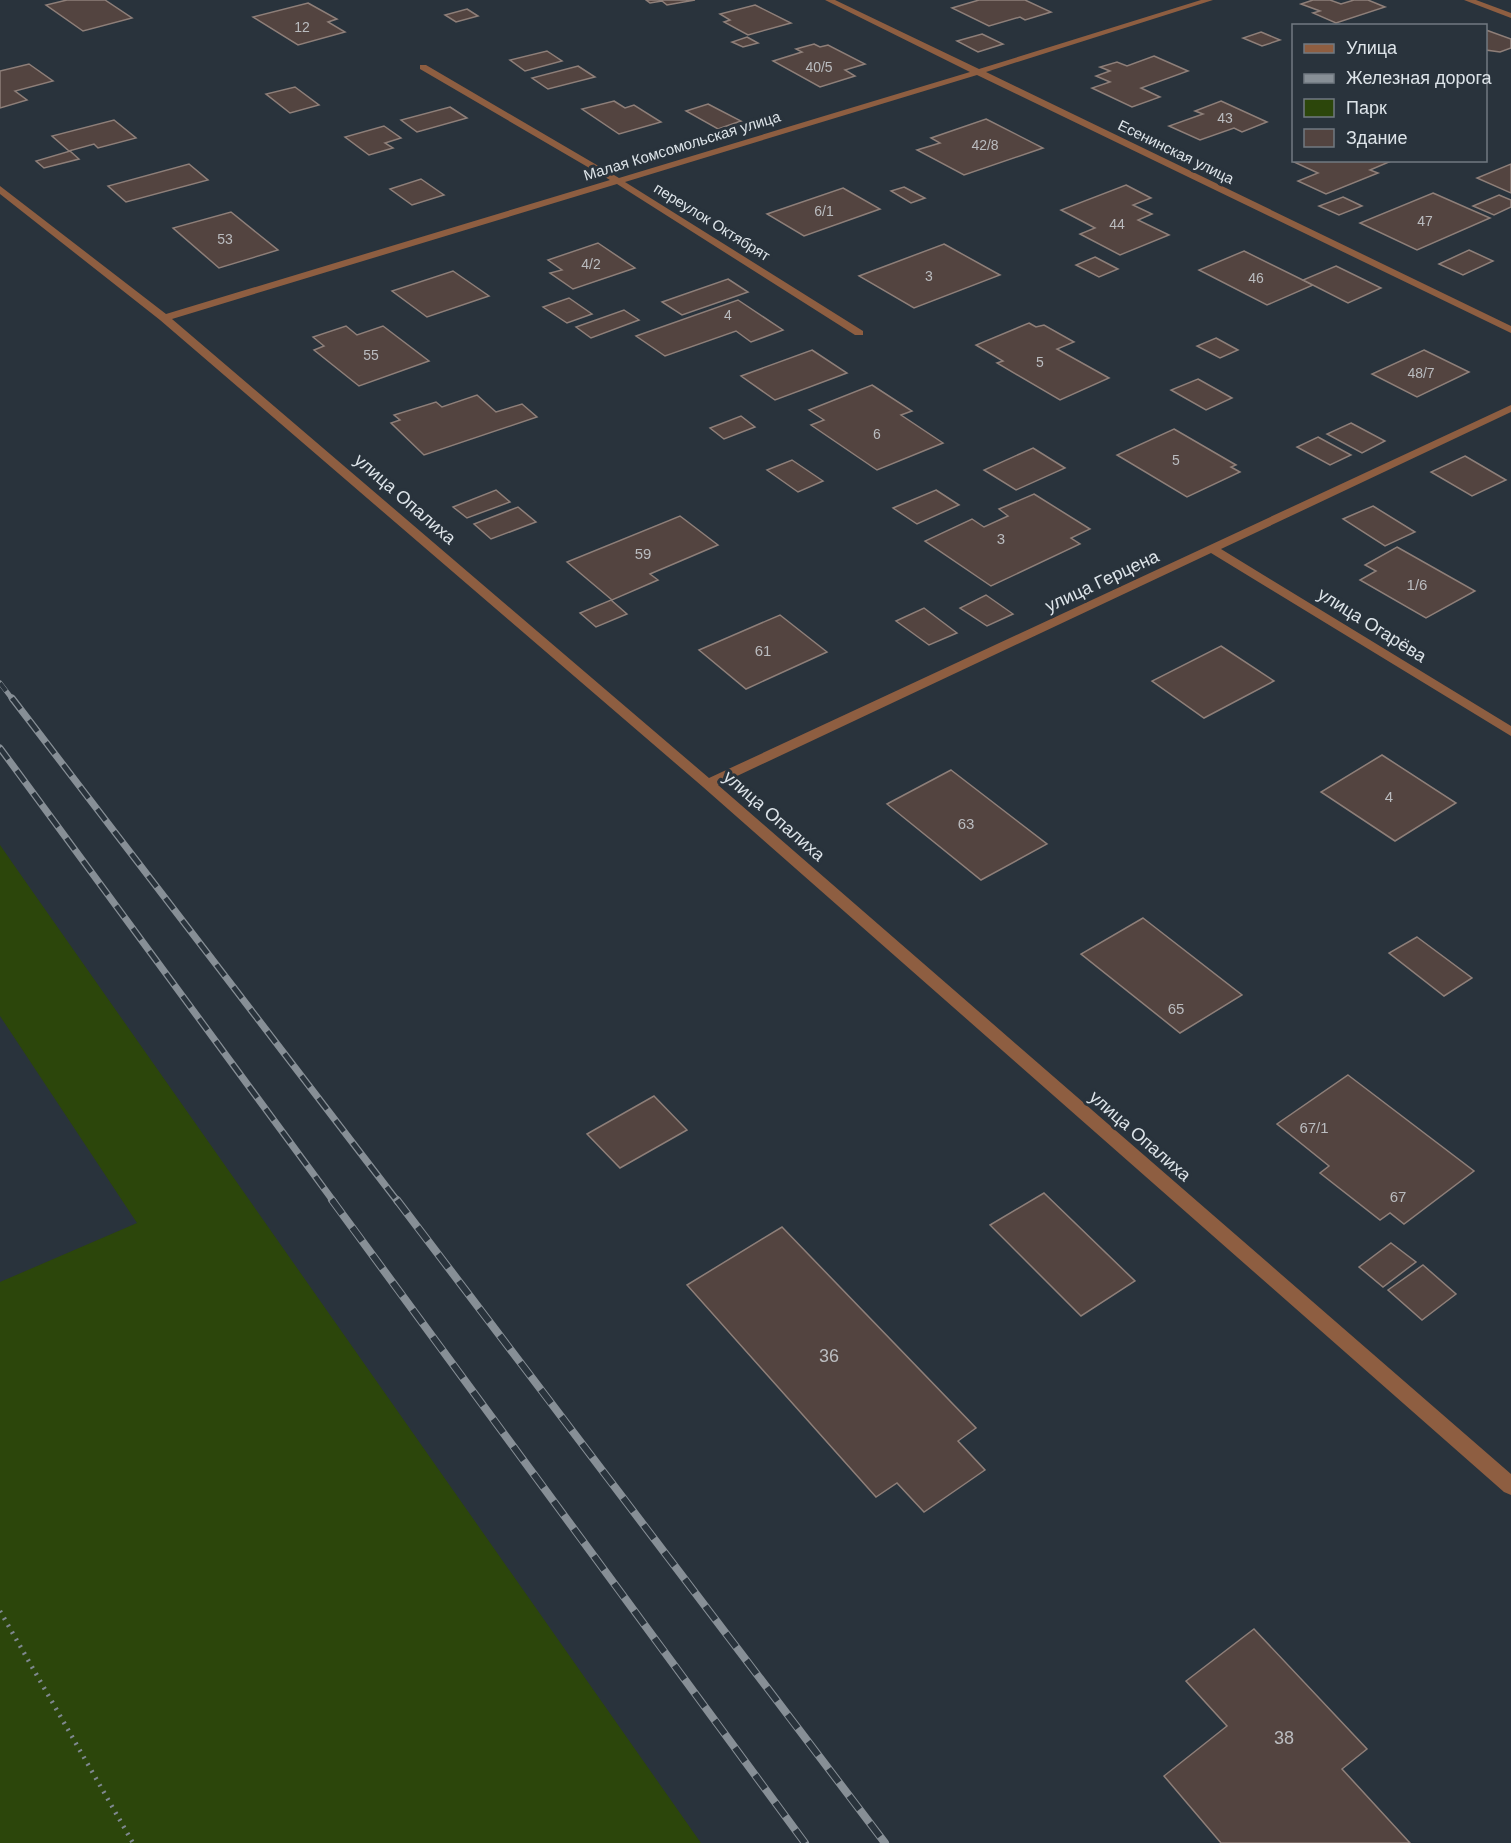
<svg xmlns="http://www.w3.org/2000/svg" width="1511" height="1843" viewBox="0 0 1511 1843" font-family="Arial,sans-serif">
  <style>
    .green { fill: #2c460b }
    .building { fill: #534440; stroke: #8e7f79; stroke-width: 1.5 }
    .lines { fill: none; stroke-linecap: round; stroke-linejoin: round }
    .path { stroke: #7f888f; stroke-width: 4.5; stroke-dasharray: 2 6; stroke-linecap: butt }
    .minor { fill: #8e5e41; fill-rule: evenodd }
    .rail-far2-casing { stroke: #878f96; stroke-width: 5 }
    .rail-far1-casing { stroke: #878f96; stroke-width: 7 }
    .rail-casing { stroke: #878f96; stroke-width: 8 }
    .rail-far2 { stroke: #29333c; stroke-width: 4; stroke-dasharray: 10; stroke-linecap: butt }
    .rail-far1 { stroke: #29333c; stroke-width: 4.5; stroke-dasharray: 14; stroke-linecap: butt }
    .rail { stroke: #29333c; stroke-width: 6; stroke-dasharray: 17; stroke-linecap: butt }
    .labels { text-anchor: middle; stroke-width: 6; stroke-linejoin: round; paint-order: stroke }
    .far-number-label { font-size: 14px; fill: #babcbf }
    .far-street-label { font-size: 15px; fill: #dde4e9; stroke: #29333c }
    .number-label { font-size: 15px; fill: #babcbf }
    .street-label { font-size: 18px; fill: #dde4e9; stroke: #29333c }
    .near-number-label { font-size: 18px; fill: #babcbf }
  </style>
  <rect width="100%" height="100%" fill="#29333c"/>
  <path class="green" d="M0 845 16 868 701 1843H0V1282L137 1223 0 1016Z"/>
  <g class="building">
    <path d="M67 0H105L132 18 83 31 46 5Z"/>
    <path d="M646 0H695L667 5 662 1 650 3Z"/>
    <path d="M979 0H1025L1051 12 1025 20 1020 17 989 26 952 8Z"/>
    <path d="M1313 0H1330L1341 4 1354 0H1368L1385 7 1336 23 1313 13 1320 11 1301 4Z"/>
    <path d="M308 3 337 19 328 22 345 32 298 45 253 17Z"/>
    <path d="M755 5 791 23 748 35 724 22 730 20 720 14Z"/>
    <path d="M467 9 478 16 456 22 445 15Z"/>
    <path d="M1486 30 1511 39V48L1500 52 1486 50Z"/>
    <path d="M1261 32 1280 40 1262 46 1243 38Z"/>
    <path d="M982 34 1003 44 978 52 957 41Z"/>
    <path d="M747 37 758 43 743 47 732 42Z"/>
    <path d="M814 44 820 47 828 45 865 64 845 70 855 76 820 87 773 61 802 52 796 49Z"/>
    <path d="M547 51 562 61 525 71 510 60Z"/>
    <path d="M1154 56 1188 71 1141 88 1160 97 1132 107 1092 88 1110 82 1096 76 1110 71 1100 67 1117 62 1127 66Z"/>
    <path d="M29 64 53 81 15 91 27 100 0 108V71Z"/>
    <path d="M578 66 595 77 548 89 532 78Z"/>
    <path d="M295 87 319 105 290 113 266 94Z"/>
    <path d="M614 101 625 108 634 105 661 122 619 134 582 109Z"/>
    <path d="M1221 101 1267 122 1242 132 1234 128 1200 140 1169 126 1203 114 1195 111Z"/>
    <path d="M708 104 741 121 718 129 686 111Z"/>
    <path d="M450 107 467 118 417 132 401 120Z"/>
    <path d="M986 119 1043 148 964 175 917 150 940 143 931 138Z"/>
    <path d="M114 120 136 138 98 148 94 144 69 151 52 136Z"/>
    <path d="M384 126 401 138 385 143 393 148 369 155 345 137Z"/>
    <path d="M70 151 79 159 44 168 36 161Z"/>
    <path d="M1298 160H1385L1389 162 1370 170 1378 173 1326 194 1298 181 1318 173 1294 162Z"/>
    <path d="M189 164 208 180 126 202 108 186Z"/>
    <path d="M1511 164V193L1477 178Z"/>
    <path d="M421 179 444 195 412 205 390 189Z"/>
    <path d="M1126 185 1151 198 1133 205 1152 214 1138 220 1169 235 1120 255 1080 234 1095 228 1061 210Z"/>
    <path d="M904 187 925 198 911 203 891 191Z"/>
    <path d="M843 188 880 209 804 236 767 214Z"/>
    <path d="M1433 193 1490 218 1417 250 1360 223Z"/>
    <path d="M1499 195 1511 200V207L1494 215 1473 206Z"/>
    <path d="M1343 197 1362 206 1339 215 1319 206Z"/>
    <path d="M231 212 278 250 219 268 173 228Z"/>
    <path d="M598 243 635 268 573 289 550 273 562 270 548 260Z"/>
    <path d="M944 244 1000 275 914 308 859 276Z"/>
    <path d="M1469 250 1493 261 1463 275 1439 264Z"/>
    <path d="M1244 251 1313 285 1267 305 1199 270Z"/>
    <path d="M1095 257 1118 269 1099 277 1076 265Z"/>
    <path d="M1336 266 1381 288 1348 303 1303 280Z"/>
    <path d="M453 271 489 296 427 317 392 291Z"/>
    <path d="M728 279 748 292 682 315 662 302Z"/>
    <path d="M569 298 592 314 567 323 543 307Z"/>
    <path d="M738 300 783 330 751 342 736 331 665 356 636 336Z"/>
    <path d="M624 310 639 320 591 338 576 327Z"/>
    <path d="M1029 323 1036 327 1044 325 1074 342 1057 349 1109 378 1060 400 997 363 1003 361 976 345Z"/>
    <path d="M346 326 357 335 383 326 429 361 359 386 314 350 324 346 313 337Z"/>
    <path d="M1216 338 1238 350 1220 358 1197 346Z"/>
    <path d="M812 350 847 373 775 400 741 376Z"/>
    <path d="M1424 350 1469 372 1417 397 1372 374Z"/>
    <path d="M1198 379 1232 398 1206 410 1171 390Z"/>
    <path d="M872 385 912 411 901 415 943 443 877 470 811 425 824 420 809 410Z"/>
    <path d="M477 395 496 412 522 404 537 417 424 455 391 423 400 420 394 415 436 402 442 407Z"/>
    <path d="M741 416 755 427 724 439 710 428Z"/>
    <path d="M1351 423 1385 441 1362 453 1327 434Z"/>
    <path d="M1174 429 1236 465 1231 467 1240 472 1187 497 1117 455Z"/>
    <path d="M1318 437 1351 455 1330 465 1297 447Z"/>
    <path d="M1033 448 1065 468 1016 490 984 470Z"/>
    <path d="M1465 456 1506 480 1472 496 1431 472Z"/>
    <path d="M792 460 823 481 798 492 767 470Z"/>
    <path d="M496 490 510 502 467 518 453 507Z"/>
    <path d="M936 490 959 505 917 524 893 508Z"/>
    <path d="M1034 494 1090 529 1071 538 1080 544 991 586 925 541 972 519 984 527 1008 516 999 509Z"/>
    <path d="M1373 506 1415 532 1385 546 1343 519Z"/>
    <path d="M518 507 536 522 491 539 474 524Z"/>
    <path d="M680 516 718 545 650 574 658 580 612 600 567 562Z"/>
    <path d="M1397 547 1475 591 1426 618 1360 580 1376 571 1365 565Z"/>
    <path d="M986 595 1013 614 987 626 960 608Z"/>
    <path d="M611 600 627 614 596 627 580 613Z"/>
    <path d="M924 608 957 633 929 645 896 621Z"/>
    <path d="M780 615 827 652 746 689 699 650Z"/>
    <path d="M1221 646 1274 681 1204 718 1152 681Z"/>
    <path d="M1382 755 1456 803 1395 841 1321 792Z"/>
    <path d="M951 770 1047 844 981 880 887 804Z"/>
    <path d="M1143 918 1242 995 1180 1033 1081 954Z"/>
    <path d="M1417 937 1472 978 1444 996 1389 953Z"/>
    <path d="M1348 1075 1474 1171 1404 1224 1390 1213 1380 1220 1320 1173 1329 1166 1277 1124Z"/>
    <path d="M654 1096 687 1130 620 1168 587 1134Z"/>
    <path d="M1044 1193 1135 1281 1081 1316 990 1225Z"/>
    <path d="M782 1227 976 1428 958 1441 985 1470 924 1512 897 1483 876 1497 687 1285Z"/>
    <path d="M1391 1243 1416 1262 1383 1287 1359 1267Z"/>
    <path d="M1423 1265 1456 1294 1422 1320 1388 1290Z"/>
    <path d="M1254 1629 1367 1749 1342 1769 1410 1843H1221L1164 1776 1227 1726 1186 1681Z"/>
  </g>
  <g class="lines">
    <path class="path" d="M0 1611 133 1843"/>
    <g class="minor">
      <path d="M825 0H835L979 69 1201 0H1213L986 72 1511 326V333L977 75 625 182 863 331V335H855L617 184 172 319 709 778 1511 405V412L1221 549 1511 726V736L1211 553 718 785 1511 1474V1495L1504 1492 703 787 160 320 0 194V186L166 314 610 180 420 69V65H426L619 178 970 72Z"/>
      <path d="M1464 0H1476L1511 13V18Z"/>
    </g>
    <g class="rail-far2-casing">
      <path id="rail-far2" d="M0 683 13 700"/>
    </g>
    <g class="rail-far1-casing">
      <g id="rail-far1">
        <path d="M12 698 398 1202"/>
        <path d="M0 748 334 1202"/>
      </g>
    </g>
    <g class="rail-casing">
      <g id="rail">
        <path d="M332 1200 805 1843"/>
        <path d="M397 1200 885 1843"/>
      </g>
    </g>
    <use href="#rail-far2" class="rail-far2"/>
    <use href="#rail-far1" class="rail-far1"/>
    <use href="#rail" class="rail"/>
  </g>
  <g class="labels">
    <g class="far-number-label">
      <text x="302" y="32">12</text>
      <text x="819" y="72">40/5</text>
      <text x="1225" y="123">43</text>
      <text x="985" y="150">42/8</text>
      <text x="824" y="216">6/1</text>
      <text x="1425" y="226">47</text>
      <text x="1117" y="229">44</text>
      <text x="225" y="244">53</text>
      <text x="591" y="269">4/2</text>
      <text x="929" y="281">3</text>
      <text x="1256" y="283">46</text>
      <text x="728" y="320">4</text>
      <text x="371" y="360">55</text>
      <text x="1040" y="367">5</text>
      <text x="1421" y="378">48/7</text>
      <text x="877" y="439">6</text>
      <text x="1176" y="465">5</text>
    </g>
    <g class="far-street-label">
      <text transform="translate(682 146) rotate(-17)" y="5">Малая Комсомольская улица</text>
      <text transform="translate(1176 152) rotate(26)" y="5">Есенинская улица</text>
      <text transform="translate(712 222) rotate(32)" y="5">переулок Октябрят</text>
    </g>
    <g class="number-label">
      <text x="1001" y="544">3</text>
      <text x="643" y="559">59</text>
      <text x="1417" y="590">1/6</text>
      <text x="763" y="656">61</text>
      <text x="1389" y="802">4</text>
      <text x="966" y="829">63</text>
      <text x="1176" y="1014">65</text>
      <text x="1314" y="1133">67/1</text>
      <text x="1398" y="1202">67</text>
    </g>
    <g class="street-label">
      <text transform="translate(405 499) rotate(41)" y="6">улица Опалиха</text>
      <text transform="translate(1102 581) rotate(-25)" y="6">улица Герцена</text>
      <text transform="translate(1372 625) rotate(32)" y="6">улица Огарёва</text>
      <text transform="translate(774 816) rotate(41)" y="6">улица Опалиха</text>
      <text transform="translate(1140 1136) rotate(41)" y="6">улица Опалиха</text>
    </g>
    <g class="near-number-label">
      <text x="829" y="1362">36</text>
      <text x="1284" y="1744">38</text>
    </g>
  </g>
  <rect x="1292" y="24" width="195" height="138" fill="#29333c" stroke="#717a81" stroke-width="1.5"/>
  <rect x="1304" y="44" width="30" height="9" fill="#8e5e41" stroke="#717a81" stroke-width="1.5"/>
  <text x="1346" y="54" font-size="18" fill="#dde4e9">Улица</text>
  <rect x="1304" y="74" width="30" height="9" fill="#878f96" stroke="#717a81" stroke-width="1.5"/>
  <text x="1346" y="84" font-size="18" fill="#dde4e9">Железная дорога</text>
  <rect x="1304" y="99" width="30" height="18" fill="#2c460b" stroke="#717a81" stroke-width="1.5"/>
  <text x="1346" y="114" font-size="18" fill="#dde4e9">Парк</text>
  <rect x="1304" y="129" width="30" height="18" fill="#534440" stroke="#717a81" stroke-width="1.5"/>
  <text x="1346" y="144" font-size="18" fill="#dde4e9">Здание</text>
</svg>
